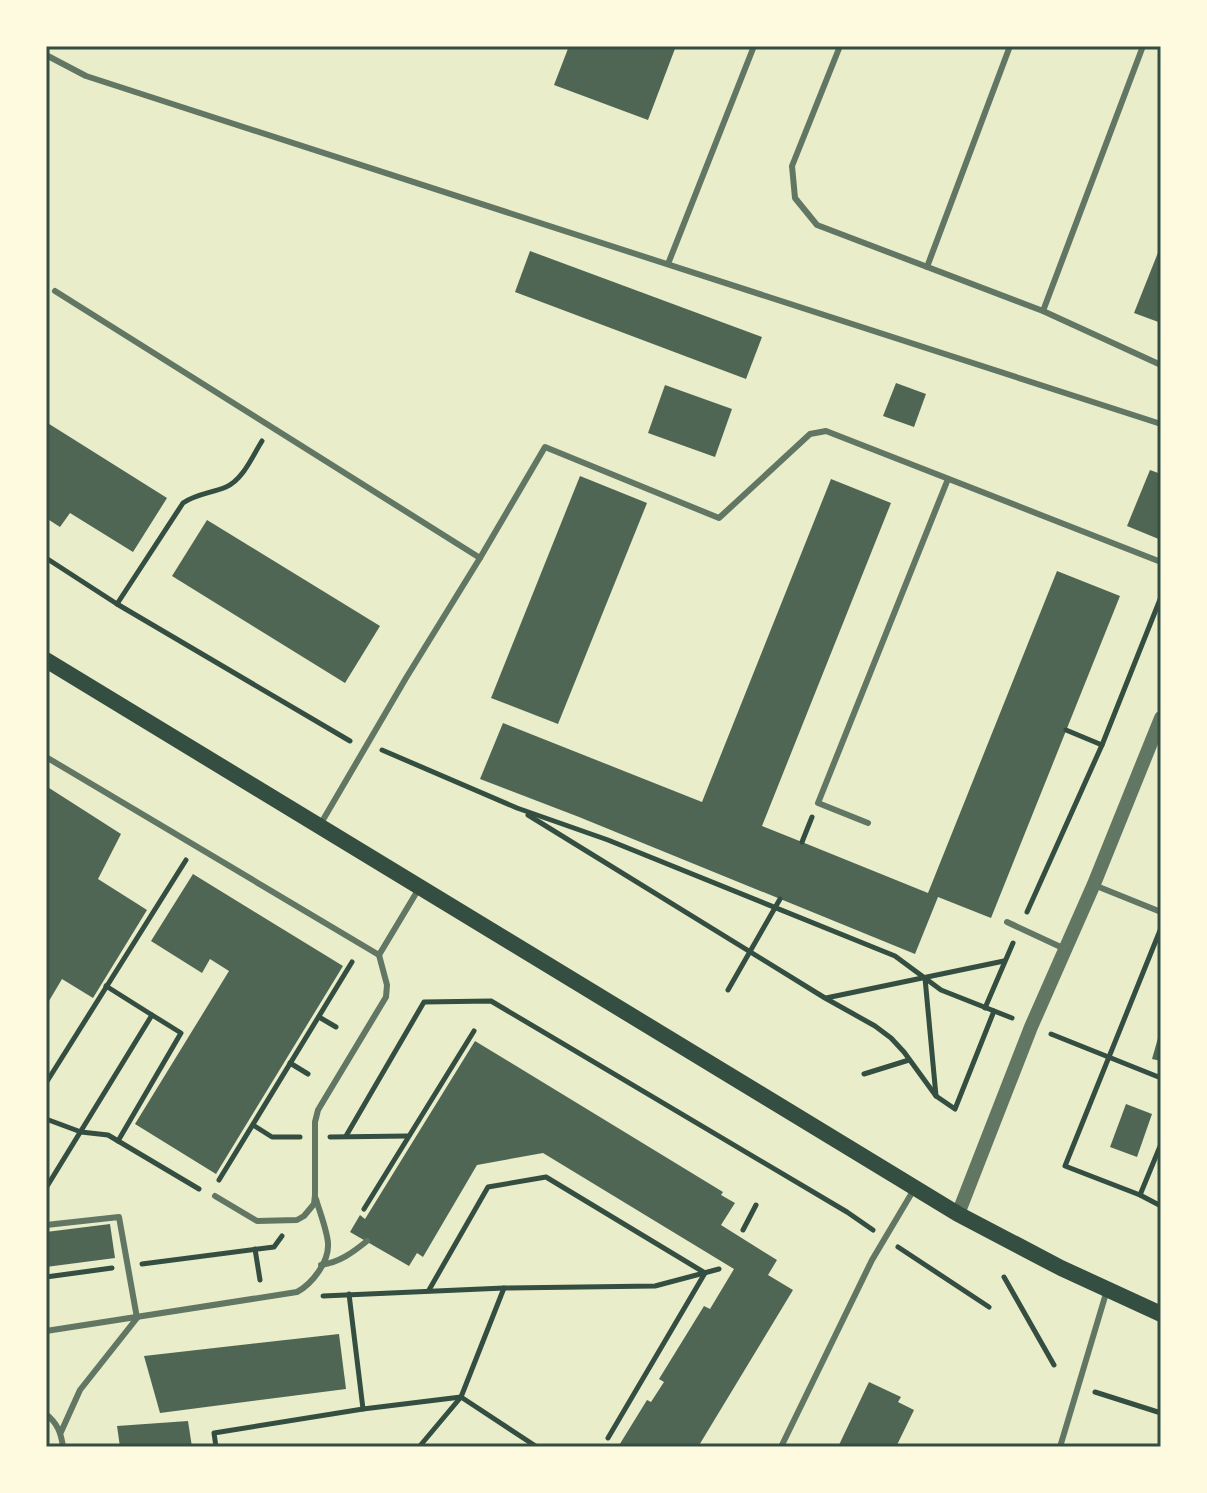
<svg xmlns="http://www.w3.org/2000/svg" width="1207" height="1493" viewBox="0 0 1207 1493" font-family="Manrope,sans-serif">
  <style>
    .building { fill: #4f6655 }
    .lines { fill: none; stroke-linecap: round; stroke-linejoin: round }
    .path { stroke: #344e41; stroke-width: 5 }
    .service { stroke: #617663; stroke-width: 6 }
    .tertiary { stroke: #617663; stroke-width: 14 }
    .secondary { stroke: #344e41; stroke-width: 16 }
    .neatline { fill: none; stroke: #344e41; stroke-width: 3 }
  </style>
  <rect width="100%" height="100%" fill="#e9edc9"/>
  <g class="building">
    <path d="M569 46H676L648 120 554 85Z"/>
    <path d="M1161 245V323L1134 313Z"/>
    <path d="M530 251 762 337 746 379 515 292Z"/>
    <path d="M896 383 926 394 914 427 883 416Z"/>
    <path d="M665 385 732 409 715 457 648 433Z"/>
    <path d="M46 422 167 498 133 552 70 513 60 527 46 518Z"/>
    <path d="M1150 470 1161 474V540L1127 526Z"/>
    <path d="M580 476 647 503 558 724 491 698Z"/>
    <path d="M831 479 891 503 762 826 802 842 928 893 1057 571 1120 596 991 918 938 897 915 954 579 817 480 779 503 723 702 802Z"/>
    <path d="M207 520 380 626 345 683 172 576Z"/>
    <path d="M46 786 121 834 98 879 147 910 93 998 62 979 46 1006Z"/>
    <path d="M193 874 343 966 216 1174 135 1124 229 971 210 959 202 973 151 941Z"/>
    <path d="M1160 1031H1161V1061L1152 1059Z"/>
    <path d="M475 1041 723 1192 721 1195 735 1203 721 1225 777 1260 768 1275 793 1290 698 1447H618L647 1400 651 1402 664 1382 659 1379 704 1306 710 1309 734 1269 543 1153 477 1165 423 1257 417 1253 409 1266 350 1232 360 1215 365 1219Z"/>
    <path d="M1126 1104 1152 1114 1137 1157 1110 1147Z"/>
    <path d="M110 1224 115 1258 46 1267V1232Z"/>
    <path d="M339 1334 346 1389 160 1413 144 1356Z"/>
    <path d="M869 1382 901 1397 898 1402 914 1410 896 1447H838Z"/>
    <path d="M188 1421 192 1447H120L117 1426Z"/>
  </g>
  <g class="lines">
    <g class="path">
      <path d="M46 558 117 604 350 741"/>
      <path d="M117 604 183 503C196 494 212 493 226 487 243 480 253 455 262 441"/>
      <path d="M1066 730 1102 745"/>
      <path d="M382 750 517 808 608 840 895 956 941 990 1012 1018"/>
      <path d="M528 815 825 998 875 1026 891 1038 904 1052 936 1096 955 1109 994 1011"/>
      <path d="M802 842 812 817"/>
      <path d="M1027 912 1102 745 1161 597"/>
      <path d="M1161 928 1065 1166 1140 1195 1161 1206"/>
      <path d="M925 978 936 1096"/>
      <path d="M728 990 780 899"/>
      <path d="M826 998 1004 961"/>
      <path d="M985 1008 1013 943"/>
      <path d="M319 1017 336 1027"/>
      <path d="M1051 1034 1161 1078"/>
      <path d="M290 1063 308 1074"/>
      <path d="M864 1074 909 1060"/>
      <path d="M46 1083 186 860"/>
      <path d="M46 1119 81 1132 108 1135 199 1189"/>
      <path d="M253 1125 272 1137H300"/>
      <path d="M346 1136 424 1002 491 1001 847 1212 873 1230"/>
      <path d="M330 1137 408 1136"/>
      <path d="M118 1141 181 1033 152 1015"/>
      <path d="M219 1180 352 962"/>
      <path d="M46 1188 152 1015 106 986"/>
      <path d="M1140 1195 1161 1144"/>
      <path d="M364 1209 474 1031"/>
      <path d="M743 1230 756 1205"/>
      <path d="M898 1247 989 1307"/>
      <path d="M255 1249 260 1280"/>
      <path d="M142 1264 274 1247 282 1236"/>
      <path d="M46 1277 112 1268"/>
      <path d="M1004 1277 1054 1365"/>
      <path d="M429 1290 488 1187 546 1177 705 1273 608 1438"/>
      <path d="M323 1296 504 1288 655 1286 719 1269"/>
      <path d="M1095 1392 1161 1413"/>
      <path d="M363 1409 461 1397 537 1447"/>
      <path d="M216 1447 214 1433 363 1409 349 1294"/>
      <path d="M419 1447 461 1397 504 1288"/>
    </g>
    <g class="service">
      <path d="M840 46 792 166 795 198 817 225 1043 311 1161 365"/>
      <path d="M46 55 86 76 1161 424"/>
      <path d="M668 264 754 46"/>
      <path d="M927 267 1010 46"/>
      <path d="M55 291 480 558"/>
      <path d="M1043 311 1143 46"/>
      <path d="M46 757 379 955 387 985 386 997 318 1110 315 1122V1195L314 1204 304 1216 297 1220 257 1221 215 1196"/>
      <path d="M868 823 818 803 948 479"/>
      <path d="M320 825 406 678 480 558 545 447 719 518 810 434 826 431 1161 562"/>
      <path d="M1094 885 1161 912"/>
      <path d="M1007 922 1065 949"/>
      <path d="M379 955 418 890"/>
      <path d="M46 1225 119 1217 137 1318 80 1390 61 1432"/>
      <path d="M321 1265C340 1262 352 1253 367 1241"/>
      <path d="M46 1331 297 1292C312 1284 329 1262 328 1244 328 1233 319 1210 316 1199"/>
      <path d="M46 1414C57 1423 61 1432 63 1447"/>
      <path d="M781 1447 872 1260 913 1191"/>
      <path d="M1060 1447 1107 1290"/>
    </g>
    <path class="tertiary" d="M958 1214 1031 1027 1094 884 1161 718"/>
    <path class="secondary" d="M46 660 958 1214 1061 1268 1161 1314"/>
  </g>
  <rect width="1207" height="1493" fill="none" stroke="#fefae0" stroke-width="96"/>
  <rect x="48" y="48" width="1111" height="1397" class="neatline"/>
</svg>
